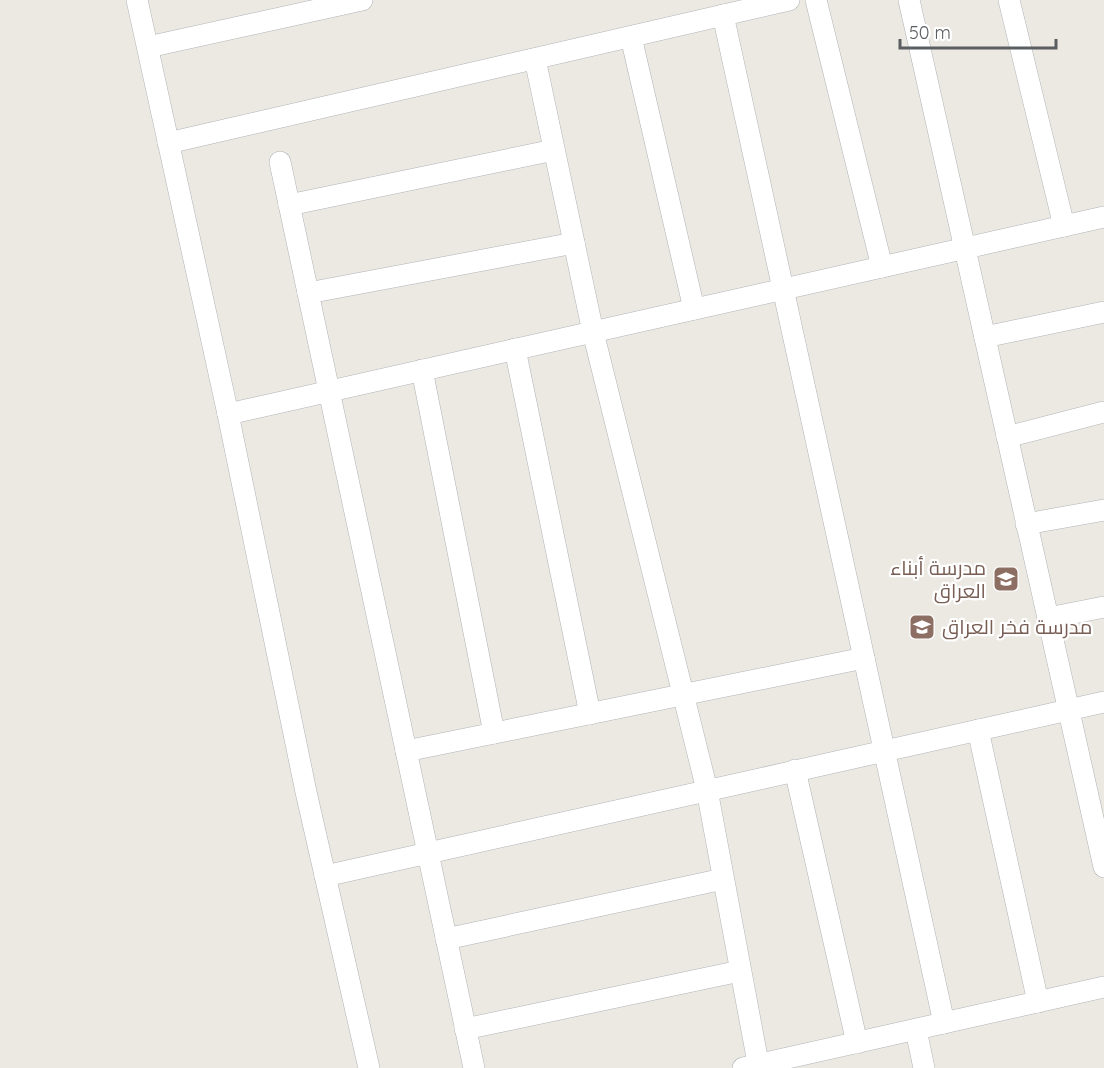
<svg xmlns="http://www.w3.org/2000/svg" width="1104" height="1068" viewBox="0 0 1104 1068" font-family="Quicksand,Cairo,sans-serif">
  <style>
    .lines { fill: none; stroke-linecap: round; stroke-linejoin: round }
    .street-casing { stroke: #b0b3b6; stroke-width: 22 }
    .street { stroke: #fff; stroke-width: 21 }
    .labels { text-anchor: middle; stroke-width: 4.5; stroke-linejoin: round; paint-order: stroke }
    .education-label { font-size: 20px; fill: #785e54; stroke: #fff; text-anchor: end }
  </style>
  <rect width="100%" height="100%" fill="#ece9e3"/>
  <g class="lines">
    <g class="street-casing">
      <g id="street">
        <path d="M137 0 228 414 306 792 369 1068"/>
        <path d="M816 0 882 267"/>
        <path d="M909 0 1104 867"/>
        <path d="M1009 0 1064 226"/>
        <path d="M723 15 944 1023"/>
        <path d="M631 37 694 309"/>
        <path d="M148 47 362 0"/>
        <path d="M535 59 593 332 707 790 759 1068"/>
        <path d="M168 143 789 0"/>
        <path d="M280 162 474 1068"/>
        <path d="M289 205 554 150"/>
        <path d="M308 293 574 243"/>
        <path d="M985 337 1104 312"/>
        <path d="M515 349 590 714"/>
        <path d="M422 370 494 733"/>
        <path d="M228 414 1104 217"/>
        <path d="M1007 437 1104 412"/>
        <path d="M1026 524 1104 510"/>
        <path d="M1048 618 1104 607"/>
        <path d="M978 730 1038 1002"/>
        <path d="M406 751 864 658"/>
        <path d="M795 770 857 1043"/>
        <path d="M325 876 1104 702"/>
        <path d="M446 939 723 879"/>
        <path d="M465 1029 740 971"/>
        <path d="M916 1030 924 1068"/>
        <path d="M743 1068 1104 987"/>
      </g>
    </g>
    <use href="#street" class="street"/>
  </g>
  <defs>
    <g id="school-square" transform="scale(1.35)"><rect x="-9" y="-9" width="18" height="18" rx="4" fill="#8d6e63" stroke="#fff"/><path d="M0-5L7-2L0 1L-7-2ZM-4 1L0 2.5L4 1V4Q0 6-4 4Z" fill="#fff"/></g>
  </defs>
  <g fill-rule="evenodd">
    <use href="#school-square" x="1006" y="579"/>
    <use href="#school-square" x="922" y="627"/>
  </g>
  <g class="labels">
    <g class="education-label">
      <text x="986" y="575">مدرسة أبناء<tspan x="986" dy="23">العراق</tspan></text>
      <text x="942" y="634" text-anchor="start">مدرسة فخر العراق</text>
    </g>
  </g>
  <path d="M900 39v9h156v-9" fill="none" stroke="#5b5e61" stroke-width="3"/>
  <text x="909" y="39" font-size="18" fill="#5b5e61" stroke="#ffffff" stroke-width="4.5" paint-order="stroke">50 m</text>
</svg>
